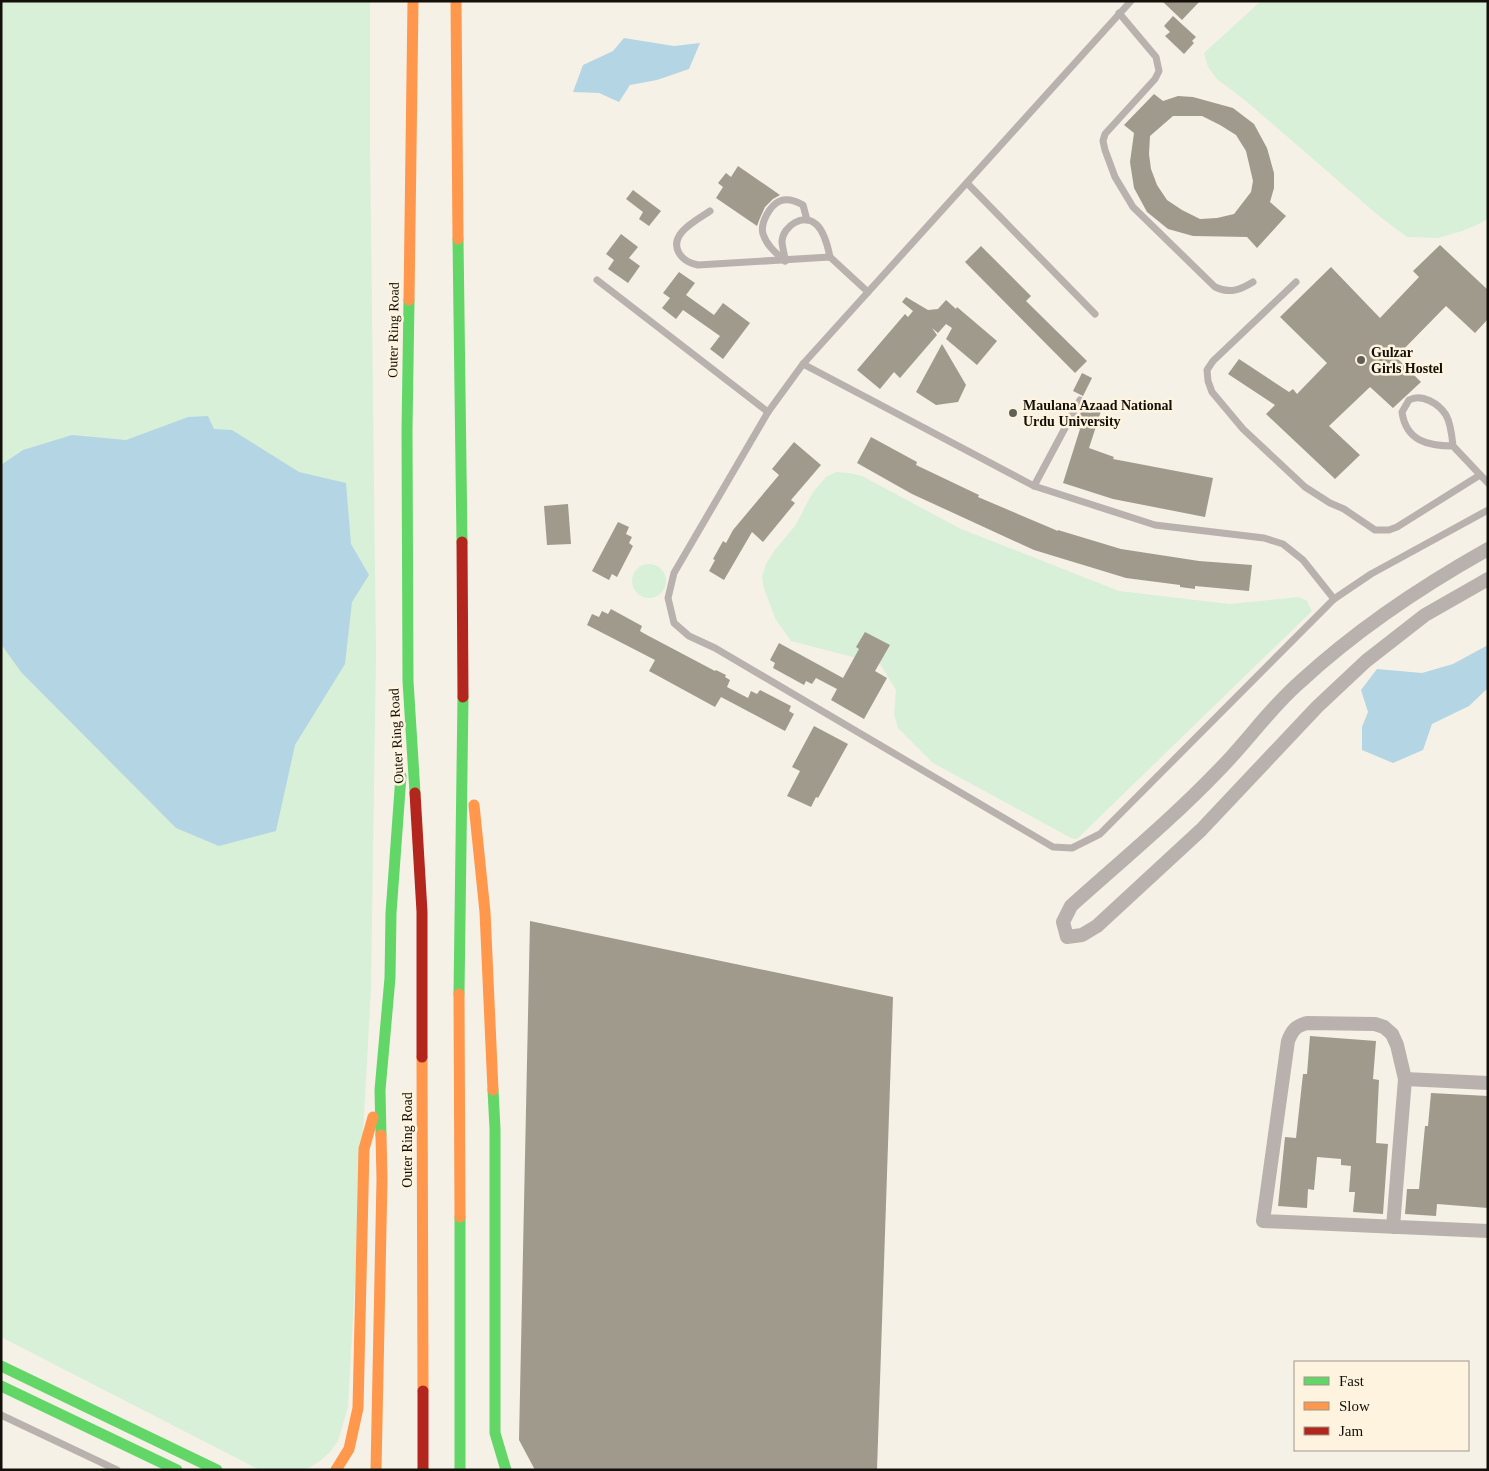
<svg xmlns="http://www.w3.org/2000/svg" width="1489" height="1471" viewBox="0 0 1489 1471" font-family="Georgia,serif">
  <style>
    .green { fill: #d8efd8 }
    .water { fill: #b4d6e4 }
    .building { fill: #a09a8d; fill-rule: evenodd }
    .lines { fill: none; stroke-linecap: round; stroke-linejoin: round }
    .lane { stroke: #b8b1ad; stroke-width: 7 }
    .street { stroke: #b8b1ad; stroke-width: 14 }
    .fast { stroke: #63d668; stroke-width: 11 }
    .slow { stroke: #ff974d; stroke-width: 11 }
    .jam { stroke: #b3261e; stroke-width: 11 }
    .poi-dot { fill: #625f56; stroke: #fdf3df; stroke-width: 2 }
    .labels { text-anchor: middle; stroke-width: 5; stroke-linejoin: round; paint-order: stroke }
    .street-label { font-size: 14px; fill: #131009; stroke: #fdf3df }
    .poi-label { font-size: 14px; font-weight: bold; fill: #131009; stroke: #fdf3df; text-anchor: start }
  </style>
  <rect width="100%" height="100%" fill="#f6f1e6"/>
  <g class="green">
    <path d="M1 1H370V144L376 654 371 988 348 1407 338 1441 330 1452 320 1461 305 1470H260L1 1337Z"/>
    <path d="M1261 1H1488V218L1481 223 1462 231 1438 238 1407 237 1379 216 1246 101 1217 79 1208 67 1204 53Z"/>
    <path d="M836 472 849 473 862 476 961 529 1119 591 1229 604 1299 597 1307 601 1312 611 1077 839 1071 838 933 763 898 728 894 714 896 690 880 664 791 641 776 620 764 589 762 577 766 564 774 551 795 526 813 492 826 477Z"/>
    <circle cx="649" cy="581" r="17"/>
  </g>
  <g class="water">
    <path d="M624 38 674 46 700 43 689 69 657 80 630 85 619 102 599 93 573 92 583 65 613 51Z"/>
    <path d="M208 416 214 429 232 430 299 472 346 483 351 544 369 575 352 602 345 664 295 745 276 831 219 846 176 828 21 672 1 644V465L23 450 72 435 126 440 188 417Z"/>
    <path d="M1488 645V688L1469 706 1432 724 1423 750 1393 763 1362 750V727L1368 712 1361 690 1377 669 1422 673 1453 664Z"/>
  </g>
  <g class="building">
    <path d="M1162 1H1200L1182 20Z"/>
    <path d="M1173 16 1196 37 1192 41 1194 43 1184 54 1165 36 1170 32 1164 26Z"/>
    <path d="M1154 94 1163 101 1178 96 1193 97 1233 108 1254 124 1267 148 1274 173V188L1270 202 1286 216 1257 248 1247 237 1193 236 1168 229 1147 212 1134 188 1130 162 1134 133 1124 125ZM1173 116H1202L1220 125 1236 135 1246 151 1253 181 1251 192 1234 214 1217 218 1200 219 1182 210 1167 200 1157 185 1151 169 1149 154 1150 136Z"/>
    <path d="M738 166 780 195 773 199 765 207 760 218 757 226 716 198 723 187 718 183 726 173 731 177Z"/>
    <path d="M633 190 661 211 649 226 639 219 643 212 626 199Z"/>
    <path d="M621 234 638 247 629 258 640 266 628 283 608 269 614 260 606 254Z"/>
    <path d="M1440 245 1488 290V319L1475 333 1446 306 1396 357 1421 382 1393 408 1370 387 1329 426 1360 455 1335 479 1266 414 1275 405 1228 374 1239 359 1289 392 1293 389 1297 394 1327 363 1280 317 1331 267 1380 318 1419 277 1413 271Z"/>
    <path d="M981 246 1031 296 1026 301 1087 361 1075 373 965 262Z"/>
    <path d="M679 272 695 283 686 295 714 315 723 303 750 323 723 359 710 349 720 336 683 310 676 319 662 308 670 298 663 293Z"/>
    <path d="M906 297 928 310 938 309 946 300 956 309 957 307 997 341 977 365 946 339 952 328 946 324 938 333 932 328 937 335 900 378 894 372 880 389 857 370 905 314 908 317 913 311 902 302Z"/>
    <path d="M942 344 966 385 958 402 936 405 916 392Z"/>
    <path d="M1082 373 1092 378 1083 396 1073 391Z"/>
    <path d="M1085 402 1102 408 1089 448 1114 457 1113 459 1213 478 1205 517 1113 499 1063 483 1080 429 1075 427Z"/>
    <path d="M871 437 917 462 916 465 979 495 978 497 1058 531V530L1121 549 1199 561 1252 565 1249 591 1195 586V589L1180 587V585L1126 578 1034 550 912 494 857 463Z"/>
    <path d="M794 442 821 465 791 500 795 503 763 542 752 532 724 580 709 571 715 560 713 559 723 541 726 543 733 530 779 475 772 469Z"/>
    <path d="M568 504 571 544 547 545 544 506Z"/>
    <path d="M618 522 629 527 626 534 632 537 629 543 633 546 617 577 612 574 609 580 592 571Z"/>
    <path d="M611 609 642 626 640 631 645 634 715 671 716 670 726 675 725 677 730 680 727 687 748 698 751 691 757 694 760 690 791 706 789 711 794 714 785 731 721 697 715 707 649 671 655 660 587 625 592 614 599 617 602 611 608 614Z"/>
    <path d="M865 632 890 645 875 671 887 678 864 719 831 700 837 689 816 678 812 684 806 681 804 685 773 668 775 663 770 660 779 643 843 678 859 649 856 647Z"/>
    <path d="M814 726 848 744 818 798 816 797 811 807 787 796 800 771 792 767Z"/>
    <path d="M530 921 893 997 877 1470H535L519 1440Z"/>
    <path d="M1310 1036 1376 1041 1373 1079 1379 1080 1376 1143 1388 1144 1383 1214 1353 1212 1355 1192H1349L1351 1166 1341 1165V1159L1317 1157 1314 1190 1308 1189 1307 1208 1278 1206 1285 1137 1296 1138 1303 1074H1307Z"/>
    <path d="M1431 1093 1488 1096V1208L1437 1204 1436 1216 1405 1214 1407 1189H1419L1425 1126H1428Z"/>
  </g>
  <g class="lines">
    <g class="lane">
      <path d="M1131 1 803 364 768 412 674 573 668 598 674 623 689 636 715 648 1053 847 1072 848 1100 834 1334 599 1371 574 1488 510"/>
      <path d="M1119 13 1156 57 1159 71 1155 79 1105 134 1103 141 1105 150 1115 177 1133 207 1215 287C1230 294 1240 290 1253 282"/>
      <path d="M967 183 1095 314"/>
      <path d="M710 211C697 220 668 234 679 253 684 261 690 263 698 265L830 257 868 292"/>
      <path d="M785 261C776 253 767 246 763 234 760 223 770 205 780 201 788 198 796 201 803 205L807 220"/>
      <path d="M785 261C785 255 782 247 782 241 783 226 804 212 817 225 825 233 828 247 830 257"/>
      <path d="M597 280 768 412"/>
      <path d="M1296 282 1213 361 1207 370 1208 381 1212 392 1243 429 1305 487 1330 503 1344 509 1375 530H1389L1397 527 1480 475"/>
      <path d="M803 364 1034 486 1155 525 1264 538 1283 544 1303 560 1334 599"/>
      <path d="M1453 446C1452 436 1451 424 1446 415 1439 404 1422 393 1409 400L1402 412C1406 441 1428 446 1453 446L1488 483"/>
      <path d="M1034 486 1080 400"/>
      <path d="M1 1415 117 1470"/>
    </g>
    <g class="street">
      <path d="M1488 549C1422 586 1355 631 1300 682 1269 709 1247 742 1218 771 1172 819 1120 862 1071 906L1063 922 1067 937 1082 935 1097 926 1201 830 1317 707 1366 661 1425 615 1488 579"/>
      <path d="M1405 1079 1488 1083"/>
      <path d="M1393 1227 1405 1079 1397 1045 1392 1034 1384 1027 1375 1024 1307 1023C1295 1026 1292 1031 1288 1041L1263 1221 1488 1231"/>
    </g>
    <g class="fast">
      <path d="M458 239 462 542"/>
      <path d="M409 300 407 430 408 681 415 793"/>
      <path d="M459 994 463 697"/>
      <path d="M493 1090 495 1129V1433L506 1470"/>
      <path d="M381 1135 380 1090 390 978 391 913 401 776"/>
      <path d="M460 1217V1470"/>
      <path d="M1 1366 217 1470"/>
      <path d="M1 1386 177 1470"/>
    </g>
    <g class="slow">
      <path d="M456 1 458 239"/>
      <path d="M409 300 413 1"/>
      <path d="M474 805 485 912 493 1090"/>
      <path d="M459 994 460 1217"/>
      <path d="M422 1057 423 1391"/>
      <path d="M336 1470 349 1449 358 1408 364 1149 373 1117"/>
      <path d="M376 1470 382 1179 381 1135"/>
    </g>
    <g class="jam">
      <path d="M462 542 463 697"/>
      <path d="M415 793 422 912V1057"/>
      <path d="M423 1391V1470"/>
    </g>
  </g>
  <g class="poi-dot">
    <circle cx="1361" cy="360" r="5"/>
    <circle cx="1013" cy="413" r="5"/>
  </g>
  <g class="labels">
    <g class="street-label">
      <text transform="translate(393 330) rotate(-89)" y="5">Outer Ring Road</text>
      <text transform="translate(396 736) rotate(-93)" y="5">Outer Ring Road</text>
      <text transform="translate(407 1140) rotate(-90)" y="5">Outer Ring Road</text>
    </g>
    <g class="poi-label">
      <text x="1371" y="357">Gulzar<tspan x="1371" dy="16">Girls Hostel</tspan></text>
      <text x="1023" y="410">Maulana Azaad National<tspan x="1023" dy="16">Urdu University</tspan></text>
    </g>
  </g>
  <rect width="1489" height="1471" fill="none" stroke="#131009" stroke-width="5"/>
  <rect x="1294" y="1361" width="175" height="90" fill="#fdf3df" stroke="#9f9889"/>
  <rect x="1304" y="1377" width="25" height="8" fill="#63d668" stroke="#9f9889"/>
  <text x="1339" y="1386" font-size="15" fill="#131009">Fast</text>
  <rect x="1304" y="1402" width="25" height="8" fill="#ff974d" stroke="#9f9889"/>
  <text x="1339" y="1411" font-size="15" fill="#131009">Slow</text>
  <rect x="1304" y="1427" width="25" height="8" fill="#b3261e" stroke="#9f9889"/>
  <text x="1339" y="1436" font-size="15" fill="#131009">Jam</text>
</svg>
